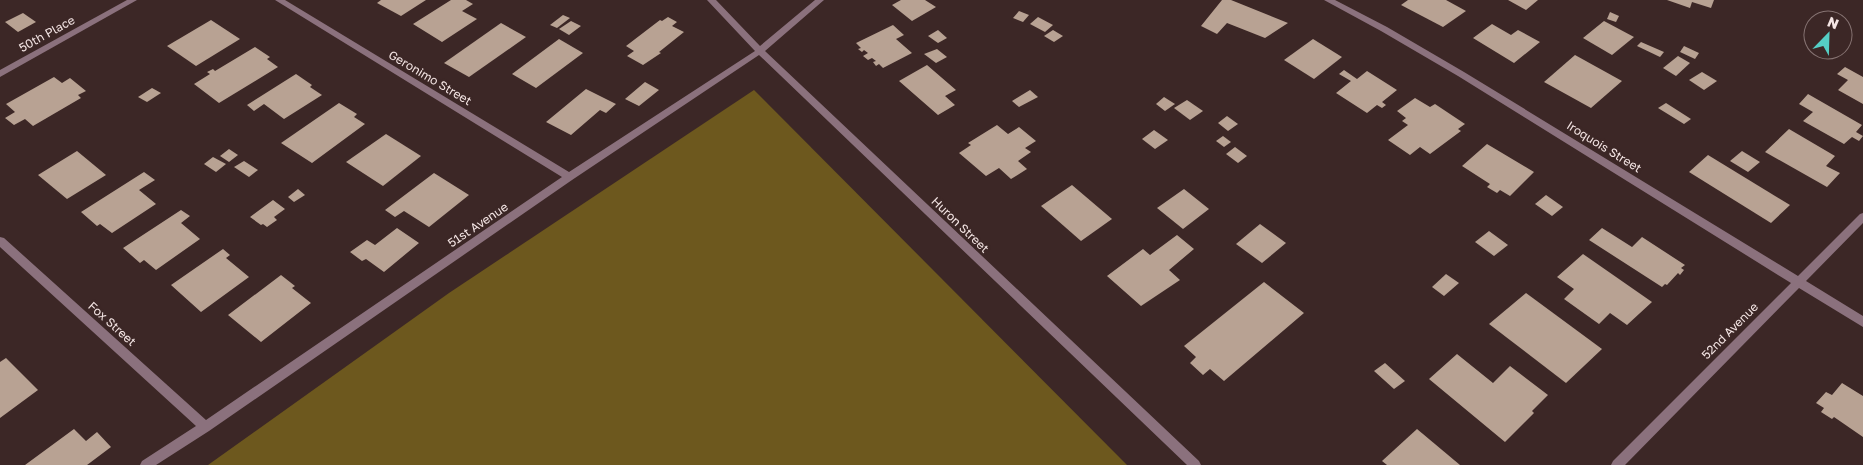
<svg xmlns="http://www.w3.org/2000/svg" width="1863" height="465" viewBox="0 0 1863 465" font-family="'Golos Text',sans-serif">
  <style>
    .forest { fill: #6d581e }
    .building { fill: #b8a293 }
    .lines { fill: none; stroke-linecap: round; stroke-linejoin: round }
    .street { fill: #8b717d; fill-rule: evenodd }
    .labels { text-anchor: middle; stroke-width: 5; stroke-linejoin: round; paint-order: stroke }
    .street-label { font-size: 12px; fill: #f5e6e5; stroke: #3c2726 }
  </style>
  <rect width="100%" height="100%" fill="#3c2726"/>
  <path class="forest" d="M754 90 1127 465H208L449 293Z"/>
  <g class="building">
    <path d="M381 0H426L401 16 377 3Z"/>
    <path d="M451 0H466L473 4 462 11 477 19 442 42 413 24Z"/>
    <path d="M901 0H925L936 7 912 21 892 5Z"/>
    <path d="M1222 0H1231L1288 23 1265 38 1227 23 1217 34 1201 26Z"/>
    <path d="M1408 0H1446L1466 11 1443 27 1401 5Z"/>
    <path d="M1508 0H1538L1526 10Z"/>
    <path d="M1667 0H1714L1711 8 1692 2 1690 8Z"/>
    <path d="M1019 11 1029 15 1023 22 1013 18Z"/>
    <path d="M1610 12 1619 16 1616 22 1607 19Z"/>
    <path d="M23 13 36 22 18 32 5 22Z"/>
    <path d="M563 15 570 18 557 28 550 25Z"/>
    <path d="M668 17 677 22 672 26 684 32 659 52 661 53 643 65 627 56 634 51 626 46 660 20 662 21Z"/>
    <path d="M1038 17 1053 25 1045 32 1030 24Z"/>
    <path d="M211 20 240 39 196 66 167 46Z"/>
    <path d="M571 21 581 26 569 35 559 29Z"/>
    <path d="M1604 21 1634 37 1612 55 1583 38Z"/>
    <path d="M501 23 526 37 469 77 444 63Z"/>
    <path d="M1492 24 1511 35 1518 30 1540 42 1514 63 1473 38Z"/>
    <path d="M893 25 904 35 896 39 912 53 883 68 879 64 876 66 873 62 876 61 872 58 868 60 863 56 868 53 864 50 862 52 858 49 861 48 856 43Z"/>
    <path d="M938 30 947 38 938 43 928 36Z"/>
    <path d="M1053 30 1063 36 1054 42 1044 36Z"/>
    <path d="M559 39 583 53 536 88 512 74Z"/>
    <path d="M1313 39 1342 57 1314 79 1284 60Z"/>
    <path d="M1641 42 1664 52 1660 57 1637 46Z"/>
    <path d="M1684 46 1699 53 1695 59 1680 52Z"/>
    <path d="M255 47 270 57 267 59 278 67 219 103 194 84 210 74 207 72 213 69 215 71Z"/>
    <path d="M937 49 947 57 936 63 924 54Z"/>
    <path d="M1575 55 1622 81 1591 108 1544 82Z"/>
    <path d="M1678 56 1690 63 1676 76 1663 68Z"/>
    <path d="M927 65 956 90 945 96 955 105 938 115 899 81Z"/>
    <path d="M1845 67 1863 77V104L1838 90 1848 80 1837 74Z"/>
    <path d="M1344 70 1357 79 1367 71 1397 90 1382 102 1386 105 1382 108 1377 105 1367 113 1336 93 1351 81 1339 74Z"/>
    <path d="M1702 72 1717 81 1704 90 1689 80Z"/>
    <path d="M296 74 312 85 310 87 322 95 284 119 264 104 254 111 247 105Z"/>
    <path d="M54 77 62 83 70 78 86 91 78 95 81 98 33 126 25 119 14 125 5 118 15 112 6 104Z"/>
    <path d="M645 82 659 90 639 106 625 99Z"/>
    <path d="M152 88 161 93 147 102 138 97Z"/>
    <path d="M586 89 616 104 606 113 600 110 571 135 546 122Z"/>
    <path d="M1030 90 1038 97 1019 107 1012 101Z"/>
    <path d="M1808 94 1862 125 1856 132 1863 136 1859 141 1852 137 1844 144 1803 121 1813 112 1799 104Z"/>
    <path d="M1164 97 1175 104 1165 111 1156 104Z"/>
    <path d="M1415 98 1430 107 1435 104 1465 124 1458 129 1461 131 1430 154 1420 147 1410 155 1388 140 1408 125 1402 121 1406 118 1397 111Z"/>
    <path d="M1187 100 1203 111 1190 120 1174 108Z"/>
    <path d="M339 103 357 114 354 117 365 124 312 163 281 143Z"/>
    <path d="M1666 103 1691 119 1684 124 1658 108Z"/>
    <path d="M1227 116 1238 124 1228 131 1218 123Z"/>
    <path d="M997 125 1008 134 1019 127 1036 141 1025 148 1031 152 1018 161 1027 169 1011 179 999 168 986 176 959 153 971 145 968 143Z"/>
    <path d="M1789 129 1835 156 1826 166 1840 173 1827 187 1765 152Z"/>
    <path d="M1154 130 1168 140 1155 149 1142 139Z"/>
    <path d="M386 134 421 156 383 186 346 162Z"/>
    <path d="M1223 136 1231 142 1224 147 1216 141Z"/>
    <path d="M1487 144 1534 172 1510 196 1500 190 1497 193 1487 187 1490 184 1462 166Z"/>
    <path d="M1235 147 1247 156 1238 163 1226 154Z"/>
    <path d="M229 149 238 155 229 162 220 156Z"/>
    <path d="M77 151 106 175 67 199 38 175Z"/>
    <path d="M1742 151 1760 162 1748 172 1730 161Z"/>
    <path d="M1708 155 1790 205 1771 223 1689 172Z"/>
    <path d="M213 157 226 164 216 172 204 164Z"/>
    <path d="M244 161 258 170 249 177 234 167Z"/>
    <path d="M144 172 155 180 139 190 156 204 112 233 100 224 97 226 81 212Z"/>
    <path d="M434 173 469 195 429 227 404 211 395 217 385 210Z"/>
    <path d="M1072 185 1112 219 1081 241 1041 206Z"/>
    <path d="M298 189 305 195 294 202 288 197Z"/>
    <path d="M1184 189 1209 209 1183 229 1157 208Z"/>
    <path d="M1546 195 1563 207 1552 216 1535 204Z"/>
    <path d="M273 200 285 209 274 217 277 220 267 227 263 224 261 225 250 217Z"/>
    <path d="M181 210 190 216 181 223 200 239 156 270 144 260 140 263 123 248Z"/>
    <path d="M1260 224 1286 243 1262 263 1236 244Z"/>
    <path d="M397 228 419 243 384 272 366 259 362 261 350 252 367 240 375 245Z"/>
    <path d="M1602 228 1632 247 1642 237 1685 265 1681 268 1684 270 1680 275 1678 273 1667 285 1665 284 1662 287 1589 240Z"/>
    <path d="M1489 231 1508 245 1494 256 1475 242Z"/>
    <path d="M1177 235 1194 249 1169 270 1180 280 1141 306 1107 276 1143 249 1150 255Z"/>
    <path d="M223 249 230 255 226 258 249 277 201 312 171 285Z"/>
    <path d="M1583 254 1652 302 1627 325 1610 313 1599 324 1564 299 1574 289 1557 277Z"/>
    <path d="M1446 274 1459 283 1444 296 1432 287Z"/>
    <path d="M281 275 295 286 292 288 311 303 261 342 228 315Z"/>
    <path d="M1264 282 1304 313 1224 381 1210 369 1203 375 1190 363 1196 357 1184 346Z"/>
    <path d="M1526 293 1602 349 1566 383 1489 324Z"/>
    <path d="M1457 354 1493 383 1510 366 1548 395 1532 411 1534 413 1505 442 1429 379Z"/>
    <path d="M6 358 38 390 0 418V362Z"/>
    <path d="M1385 363 1405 381 1394 389 1374 371Z"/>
    <path d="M1842 383 1863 396V437L1834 417 1832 419 1821 412 1824 408 1816 403 1826 392 1832 395Z"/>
    <path d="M74 429 86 441 97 432 111 447 87 465H25Z"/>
    <path d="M1417 429 1460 465H1387L1382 461Z"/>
  </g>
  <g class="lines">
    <g class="street">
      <path d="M127 0H137L0 77V70Z"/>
      <path d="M275 0H285L569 172 755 51 707 0H716L760 46 815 0H824L765 51 1199 461 1201 465H1187L759 55 572 180 209 431 156 465H140L142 461 196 426 0 247V237L4 238 206 420 562 177Z"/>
      <path d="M1324 0H1335L1387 27 1464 72 1798 276 1860 214 1863 213V223L1806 281 1863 316V327L1799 288 1625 465H1611L1613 461 1791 283 1458 76 1381 31Z"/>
    </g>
  </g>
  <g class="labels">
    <g class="street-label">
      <text transform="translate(47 34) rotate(-29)" y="4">50th Place</text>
      <text transform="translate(430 78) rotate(31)" y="4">Geronimo Street</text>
      <text transform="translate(1604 147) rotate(32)" y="4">Iroquois Street</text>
      <text transform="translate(478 225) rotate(-34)" y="4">51st Avenue</text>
      <text transform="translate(960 225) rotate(44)" y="4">Huron Street</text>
      <text transform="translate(112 324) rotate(42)" y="4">Fox Street</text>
      <text transform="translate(1730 331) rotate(-45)" y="4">52nd Avenue</text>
    </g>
  </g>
  <g transform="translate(1828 35) rotate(23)"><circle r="24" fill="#3c2726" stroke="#867372"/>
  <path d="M0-4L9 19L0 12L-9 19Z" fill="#55cec5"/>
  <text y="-8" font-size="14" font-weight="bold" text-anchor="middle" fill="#f5e6e5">N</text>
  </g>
</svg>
